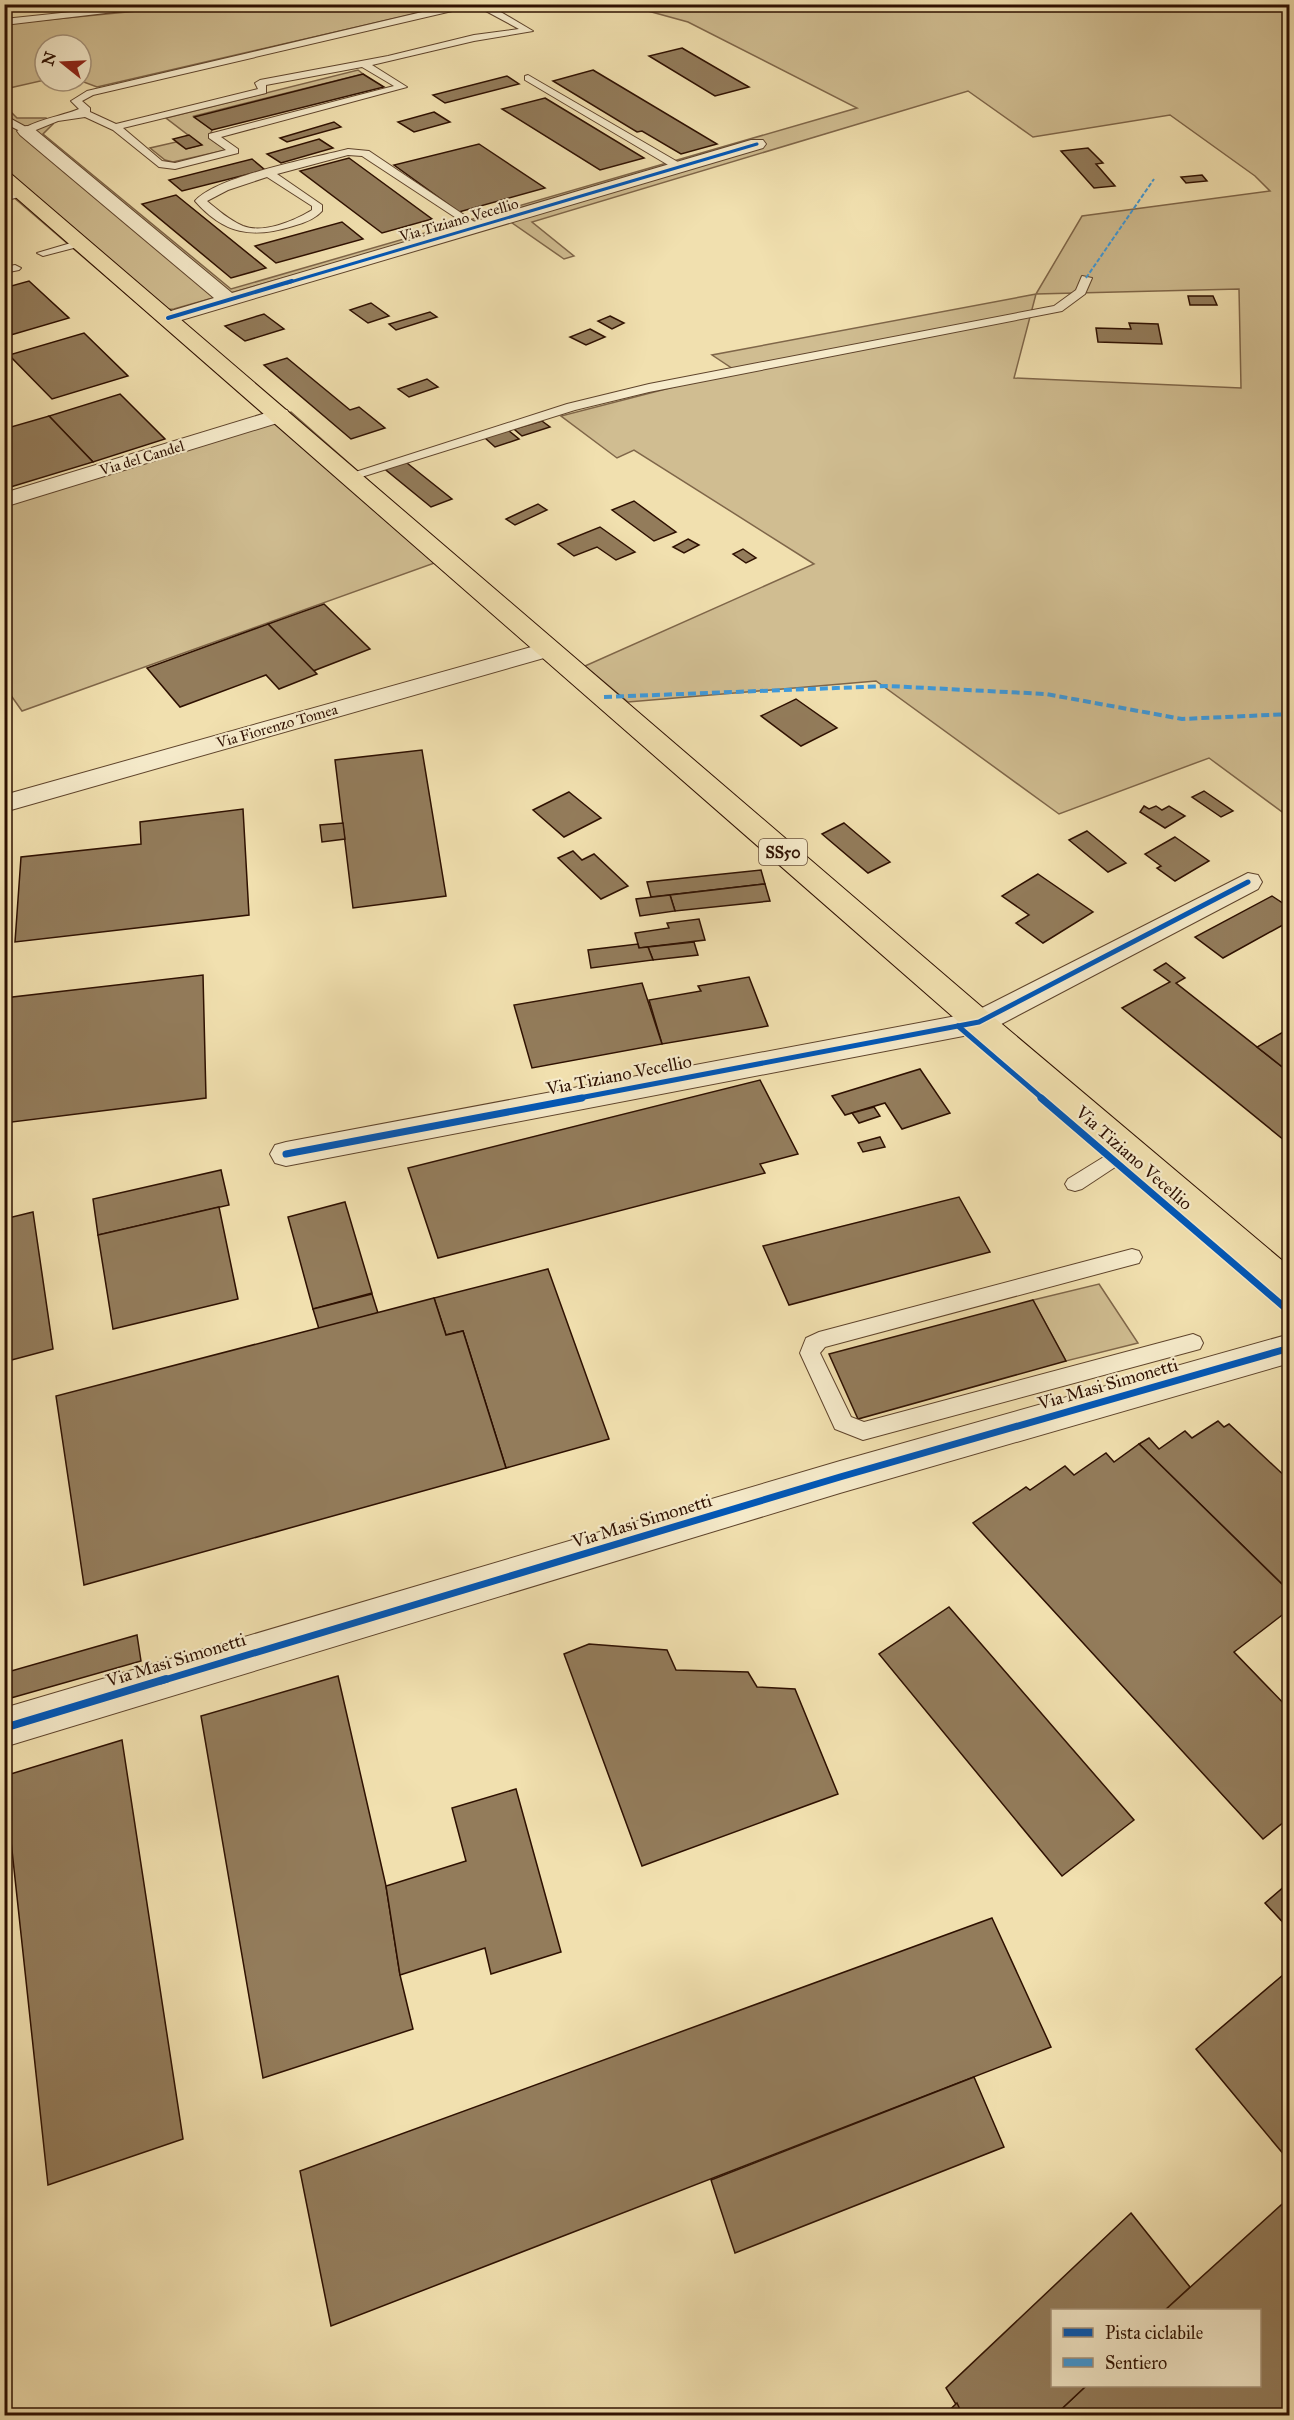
<svg xmlns="http://www.w3.org/2000/svg" width="1294" height="2420" viewBox="0 0 1294 2420" font-family="'IM FELL Great Primer',serif">
  <style>
    .green { fill: #d0bd91; stroke: #7f6649; stroke-width: 1.5; fill-rule: evenodd }
    .building { fill: #937c5b; stroke: #2e1001; stroke-width: 1.5 }
    .lines { fill: none; stroke-linecap: round; stroke-linejoin: round }
    .lane-casing { stroke: #5f442c; stroke-width: 2 }
    .street-casing { stroke: #5f442c; stroke-width: 2 }
    .primary-casing { stroke: #2e1001; stroke-width: 2 }
    .lane { fill: #f6ebcb; fill-rule: evenodd }
    .street { fill: #f6ebcb; fill-rule: evenodd }
    .primary { fill: #f1e0af; fill-rule: evenodd }
    .quiet-far1 { stroke: #3d9add; stroke-width: 2; stroke-dasharray: 4.5 2; stroke-linecap: butt }
    .quiet { stroke: #3d9add; stroke-width: 4; stroke-dasharray: 8 4; stroke-linecap: butt }
    .cycleway-far4-casing { stroke: #f6ebcb; stroke-width: 5 }
    .cycleway-far3-casing { stroke: #f6ebcb; stroke-width: 6 }
    .cycleway-far2-casing { stroke: #f6ebcb; stroke-width: 8 }
    .cycleway-far1-casing { stroke: #f6ebcb; stroke-width: 10 }
    .cycleway-casing { stroke: #f6ebcb; stroke-width: 12 }
    .cycleway-far4 { stroke: #0057b8; stroke-width: 3 }
    .cycleway-far3 { stroke: #0057b8; stroke-width: 4 }
    .cycleway-far2 { stroke: #0057b8; stroke-width: 5 }
    .cycleway-far1 { stroke: #0057b8; stroke-width: 7 }
    .cycleway { stroke: #0057b8; stroke-width: 8 }
    .labels { text-anchor: middle; stroke-width: 4.5; stroke-linejoin: round; paint-order: stroke }
    .far-street-label { font-size: 15px; fill: #2e1001; stroke: #f6ebcb }
    .shield { fill: #f6ebcb; stroke: #6a523e; stroke-width: 1.5 }
    .shield-label { font-size: 16px; font-weight: bold; fill: #2e1001 }
    .street-label { font-size: 18px; fill: #2e1001; stroke: #f6ebcb }
  </style>
  <rect width="100%" height="100%" fill="#f1e0af"/>
  <filter id="stains"><feTurbulence type="fractalNoise" baseFrequency=".00333" numOctaves="4"/><feColorMatrix values="0 0 0 0 .2 0 0 0 0 .09 0 0 0 0 .02 0 0 0 .5 -.17"/></filter>
  <radialGradient id="worn" r=".72"><stop offset=".6" stop-color="#630" stop-opacity="0"/><stop offset="1" stop-color="#630" stop-opacity=".3"/></radialGradient>
  <g class="green">
    <path d="M209 4 453 5 97 87 81 81V45H45V80L5 89 4 24Z"/>
    <path d="M626 5H1289V817L1209 758 1059 814 876 681 628 702 585 666 814 564 634 450 617 458 561 416 736 371 712 355 1036 294 1082 216 1270 191 1255 176 1170 115 1033 137 968 91 532 222 574 256 564 259 502 216 174 309 146 311 5 190 4 105 17 118H46L53 124 43 134 231 289 857 108 688 22ZM1239 289 1241 388 1014 378 1036 294Z"/>
    <path d="M358 70 363 74 194 116 212 130 209 138 226 150 173 162 165 160 150 148 176 142 186 149 201 145 166 118Z"/>
    <path d="M291 412 454 556 22 711 5 687 4 504Z"/>
    <path d="M1099 1284 1138 1343 1066 1361 1033 1300Z"/>
  </g>
  <g class="building">
    <path d="M682 48 749 87 715 96 649 56Z"/>
    <path d="M593 70 717 144 681 154 642 131 637 132 553 81Z"/>
    <path d="M363 74 384 87 212 130 194 117Z"/>
    <path d="M507 76 519 84 445 103 433 95Z"/>
    <path d="M545 98 644 158 600 170 502 109Z"/>
    <path d="M434 112 450 122 414 132 398 122Z"/>
    <path d="M334 122 341 127 287 142 280 138Z"/>
    <path d="M189 135 202 145 186 149 173 139Z"/>
    <path d="M319 139 333 148 281 163 267 154Z"/>
    <path d="M479 144 545 188 459 212 394 165Z"/>
    <path d="M1088 148 1103 163 1096 164 1115 186 1094 188 1061 151Z"/>
    <path d="M349 158 432 219 382 233 300 171Z"/>
    <path d="M252 159 265 170 182 191 169 180Z"/>
    <path d="M1202 175 1207 181 1186 183 1181 177Z"/>
    <path d="M176 195 266 268 231 278 142 204Z"/>
    <path d="M342 222 363 239 276 263 255 246Z"/>
    <path d="M29 281 69 318 4 337V288Z"/>
    <path d="M1188 296H1213L1217 305H1190Z"/>
    <path d="M371 303 389 316 368 323 350 310Z"/>
    <path d="M430 312 437 317 396 330 389 324Z"/>
    <path d="M264 314 284 329 245 341 225 326Z"/>
    <path d="M610 316 624 323 612 329 598 321Z"/>
    <path d="M1129 323 1158 324 1162 344 1098 342 1096 328 1131 329Z"/>
    <path d="M590 329 605 337 586 345 570 337Z"/>
    <path d="M84 333 128 376 52 399 9 355Z"/>
    <path d="M287 358 350 410 359 407 385 428 351 439 264 365Z"/>
    <path d="M427 379 438 387 409 397 398 389Z"/>
    <path d="M120 394 165 439 93 462 49 416Z"/>
    <path d="M49 416 93 462 4 489V429Z"/>
    <path d="M542 421 550 427 522 436 514 429Z"/>
    <path d="M508 430 519 439 495 447 484 437Z"/>
    <path d="M402 459 452 499 431 507 381 466Z"/>
    <path d="M634 501 676 532 654 541 612 510Z"/>
    <path d="M538 504 547 510 515 525 506 519Z"/>
    <path d="M600 527 635 552 616 560 597 547 574 556 558 544Z"/>
    <path d="M688 539 699 545 684 553 673 547Z"/>
    <path d="M743 549 756 558 746 563 733 554Z"/>
    <path d="M324 604 370 649 313 671 268 624Z"/>
    <path d="M268 624 317 674 279 689 266 675 180 707 147 668Z"/>
    <path d="M796 699 837 728 801 746 761 716Z"/>
    <path d="M422 750 446 896 353 908 335 760Z"/>
    <path d="M1204 791 1233 811 1221 817 1192 797Z"/>
    <path d="M569 792 601 818 564 837 533 810Z"/>
    <path d="M1144 806 1149 809 1156 806 1162 810 1169 806 1185 816 1165 828 1140 812Z"/>
    <path d="M243 809 249 915 15 942 21 857 141 844 140 822Z"/>
    <path d="M343 823 345 839 322 842 320 825Z"/>
    <path d="M844 823 890 862 868 873 822 834Z"/>
    <path d="M1087 831 1126 863 1108 872 1069 840Z"/>
    <path d="M1175 837 1209 861 1175 881 1157 868 1161 866 1145 854Z"/>
    <path d="M573 851 582 860 594 854 628 886 601 899 558 858Z"/>
    <path d="M761 870 765 884 651 897 647 882Z"/>
    <path d="M1038 874 1093 912 1043 943 1016 923 1029 915 1002 896Z"/>
    <path d="M765 884 770 901 675 911 670 895Z"/>
    <path d="M670 895 675 911 640 916 636 899Z"/>
    <path d="M1272 896 1290 908V921L1223 958 1195 937Z"/>
    <path d="M699 919 705 940 639 948 635 933 669 928 667 923Z"/>
    <path d="M694 942 698 955 653 960 648 947Z"/>
    <path d="M638 944 639 948 648 947 653 960 591 968 588 950Z"/>
    <path d="M1166 963 1185 978 1176 983 1290 1073V1145L1122 1008 1170 982 1154 970Z"/>
    <path d="M203 975 206 1098 4 1123V998Z"/>
    <path d="M749 977 768 1026 662 1044 649 1000 701 991 698 986Z"/>
    <path d="M642 983 662 1044 532 1068 514 1005Z"/>
    <path d="M1290 1028V1073L1257 1047Z"/>
    <path d="M920 1069 950 1113 902 1129 885 1103 845 1115 832 1096Z"/>
    <path d="M760 1080 798 1154 760 1164 765 1173 438 1258 408 1168Z"/>
    <path d="M874 1107 880 1116 859 1123 852 1113Z"/>
    <path d="M880 1137 885 1147 863 1152 858 1143Z"/>
    <path d="M221 1170 229 1205 98 1235 93 1199Z"/>
    <path d="M959 1197 990 1252 789 1305 763 1246Z"/>
    <path d="M345 1202 372 1293 313 1309 288 1217Z"/>
    <path d="M219 1207 238 1299 113 1329 98 1235Z"/>
    <path d="M33 1212 53 1349 4 1362V1219Z"/>
    <path d="M548 1269 609 1439 506 1468 463 1331 446 1335 434 1298Z"/>
    <path d="M372 1294 378 1313 319 1329 313 1309Z"/>
    <path d="M434 1298 446 1335 463 1331 506 1468 84 1585 56 1396Z"/>
    <path d="M1033 1300 1066 1361 858 1419 829 1354Z"/>
    <path d="M1218 1421 1224 1427 1229 1424 1290 1481V1592L1139 1444 1149 1438 1159 1449 1185 1431 1192 1438Z"/>
    <path d="M1139 1444 1290 1592V1609L1234 1652 1290 1710V1817L1263 1839 973 1523 1026 1487 1030 1490 1065 1466 1074 1475 1106 1453 1114 1462Z"/>
    <path d="M949 1607 1134 1820 1062 1876 879 1654Z"/>
    <path d="M137 1635 141 1661 4 1700V1673Z"/>
    <path d="M589 1644 667 1650 676 1670 748 1672 757 1687 795 1689 838 1794 642 1866 564 1654Z"/>
    <path d="M338 1676 386 1886 400 1975 413 2029 263 2078 201 1716Z"/>
    <path d="M122 1740 183 2139 48 2185 4 1776Z"/>
    <path d="M516 1789 561 1952 491 1974 485 1948 400 1975 386 1886 466 1861 452 1808Z"/>
    <path d="M1286 1885 1290 1888V1930L1265 1903Z"/>
    <path d="M992 1918 1051 2047 331 2326 300 2171Z"/>
    <path d="M1290 1969V2162L1196 2049Z"/>
    <path d="M974 2077 1004 2147 735 2253 711 2180Z"/>
    <path d="M1290 2197V2416H1054L1086 2386H1260V2310H1165Z"/>
    <path d="M1131 2213 1190 2287 1165 2310H1052V2386H1086L1054 2416H963L946 2388Z"/>
    <path d="M957 2403 963 2416H943Z"/>
  </g>
  <g class="lines">
    <g class="lane-casing">
      <g id="lane">
        <path d="M147 4H182L4 25V19Z"/>
        <path d="M456 4 489 5 533 31 474 41 372 65 407 87 221 137 238 149V153L175 169 159 167 113 130 85 117 58 121 26 134 4 123V115L26 127C43 118 62 116 79 109L71 101 87 91ZM465 8 484 10 519 29 474 35 388 56 260 80 255 83 258 89 116 124 90 112V108L82 101 93 95ZM362 67 394 86 209 134V138L226 150 175 163 162 161 123 128 266 93V85Z"/>
        <path d="M528 75 683 165 684 167 675 169 525 80V76Z"/>
        <path d="M348 149 369 151 482 227 473 229 362 156 348 155 277 174 322 205V211C315 219 304 223 293 226 252 239 224 234 195 201 217 176 313 158 348 149ZM267 177 312 206V210C294 221 263 234 243 226 229 220 218 210 207 201L228 190Z"/>
        <path d="M22 190 27 193 26 195 4 201V195Z"/>
        <path d="M81 240 87 243 85 245 43 256 37 253Z"/>
        <path d="M15 265 21 268 19 270 4 273V267Z"/>
        <path d="M1082 276 1092 278 1085 294 1062 311 649 392 575 410 355 479H345L343 476 567 404 649 384 1054 306 1076 290Z"/>
        <path d="M1128 1142 1135 1144 1137 1149 1135 1154 1082 1189 1075 1191 1068 1189 1065 1184 1068 1179Z"/>
        <path d="M1132 1249 1139 1251 1142 1257 1139 1263 825 1347 820 1353 851 1417 864 1422 1193 1334 1200 1337 1203 1343 1200 1349 863 1440 835 1429 800 1353 806 1338 819 1332Z"/>
      </g>
    </g>
    <g class="street-casing">
      <g id="street">
        <path d="M26 126 32 127 232 293 751 140H763L766 144 763 148 168 324 161 322 158 318 161 314 214 298 20 135 17 131Z"/>
        <path d="M279 409 287 410 290 415 287 420 4 507V493Z"/>
        <path d="M549 642 558 644 561 649 558 654 4 812V795Z"/>
        <path d="M1248 873 1258 875 1262 882 1258 889 990 1030 979 1033 286 1166 275 1163 270 1154 275 1145 286 1142 972 1013Z"/>
        <path d="M1290 1334V1363L840 1493 4 1747V1708L840 1461Z"/>
      </g>
    </g>
    <g class="primary-casing">
      <path id="primary" d="M4 172 10 173 990 1014 1290 1267V1301L1278 1297 968 1030 4 187Z"/>
    </g>
    <use href="#lane" class="lane"/>
    <use href="#street" class="street"/>
    <use href="#primary" class="primary"/>
    <path class="quiet-far1" d="M1086 278 1154 179"/>
    <path class="quiet" d="M604 697 888 686 1046 694 1182 719 1290 714"/>
    <g class="cycleway-far4-casing">
      <path id="cycleway-far4" d="M287 283 757 144"/>
    </g>
    <g class="cycleway-far3-casing">
      <path id="cycleway-far3" d="M168 318 292 281"/>
    </g>
    <g class="cycleway-far2-casing">
      <g id="cycleway-far2">
        <path d="M958 1026 1043 1099"/>
        <path d="M574 1099 979 1022 1248 882"/>
      </g>
    </g>
    <g class="cycleway-far1-casing">
      <g id="cycleway-far1">
        <path d="M1041 1098 1290 1312"/>
        <path d="M286 1154 582 1098"/>
        <path d="M161 1681 840 1477 1290 1348"/>
      </g>
    </g>
    <g class="cycleway-casing">
      <path id="cycleway" d="M4 1728 166 1679"/>
    </g>
    <use href="#cycleway-far4" class="cycleway-far4"/>
    <use href="#cycleway-far3" class="cycleway-far3"/>
    <use href="#cycleway-far2" class="cycleway-far2"/>
    <use href="#cycleway-far1" class="cycleway-far1"/>
    <use href="#cycleway" class="cycleway"/>
  </g>
  <g class="labels">
    <g class="far-street-label">
      <text transform="translate(459 220) rotate(-16)" y="5">Via Tiziano Vecellio</text>
      <text transform="translate(142 458) rotate(-17)" y="5">Via del Candel</text>
      <text transform="translate(277 726) rotate(-16)" y="5">Via Fiorenzo Tomea</text>
    </g>
    <rect class="shield" x="759" y="839" width="48" height="26" rx="4.5"/>
    <g class="shield-label">
      <text x="783" y="858">SS50</text>
    </g>
    <g class="street-label">
      <text transform="translate(619 1075) rotate(-11)" y="6">Via Tiziano Vecellio</text>
      <text transform="translate(1134 1158) rotate(41)" y="6">Via Tiziano Vecellio</text>
      <text transform="translate(1108 1384) rotate(-16)" y="6">Via Masi Simonetti</text>
      <text transform="translate(642 1521) rotate(-17)" y="6">Via Masi Simonetti</text>
      <text transform="translate(176 1660) rotate(-17)" y="6">Via Masi Simonetti</text>
    </g>
  </g>
  <rect width="1294" height="2420" fill="none" stroke="#f1e0af" stroke-width="24"/>
  <rect x="6" y="6" width="1282" height="2408" fill="none" stroke="#2e1001" stroke-width="3"/>
  <rect x="12" y="12" width="1270" height="2396" fill="none" stroke="#2e1001" stroke-width="1.5"/>
  <rect x="1051" y="2309" width="210" height="78" fill="#f6ebcb" stroke="#a6937a" stroke-width="1.5"/>
  <rect x="1063" y="2328" width="30" height="9" fill="#0057b8" stroke="#a6937a" stroke-width="1.5"/>
  <text x="1105" y="2339" font-size="18" fill="#2e1001">Pista ciclabile</text>
  <rect x="1063" y="2358" width="30" height="9" fill="#3d9add" stroke="#a6937a" stroke-width="1.5"/>
  <text x="1105" y="2369" font-size="18" fill="#2e1001">Sentiero</text>
  <g transform="translate(63 63) rotate(288)"><circle r="28" fill="#f6ebcb" stroke="#a6937a" stroke-width="1.5"/>
  <path d="M0-4.5L10 22L0 15L-10 22Z" fill="#8f2418"/>
  <text y="-9" font-size="16" font-weight="bold" text-anchor="middle" fill="#2e1001">N</text>
  </g>
  <rect width="100%" height="100%" filter="url(#stains)"/>
  <rect width="100%" height="100%" fill="url(#worn)"/>
</svg>
